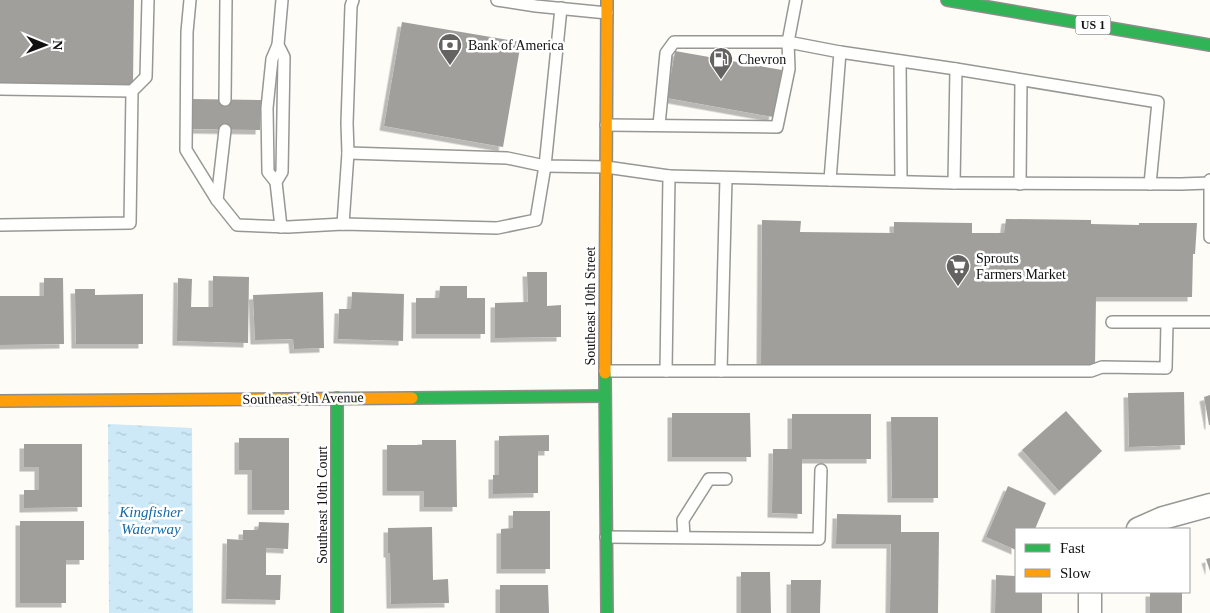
<svg xmlns="http://www.w3.org/2000/svg" width="1210" height="613" viewBox="0 0 1210 613" font-family="Georgia,serif">
  <style>
    .water { fill: url(#water-ripples) }
    .building { fill: #a19f9c; filter: url(#shadow) }
    .lines { fill: none; stroke-linecap: round; stroke-linejoin: round }
    .lane-casing { stroke: #979795; stroke-width: 14 }
    .street-casing { stroke: #979795; stroke-width: 25 }
    .fast-casing { stroke: #8e8d8b; stroke-width: 14 }
    .slow-casing { stroke: #8e8d8b; stroke-width: 14 }
    .lane { stroke: #fffffe; stroke-width: 11 }
    .street { stroke: #fffffe; stroke-width: 22 }
    .fast { stroke: #30b455; stroke-width: 11 }
    .slow { stroke: #ff9f0a; stroke-width: 11 }
    .labels { text-anchor: middle; stroke-width: 5; stroke-linejoin: round; paint-order: stroke }
    .shield { fill: #fff; stroke: #585858; stroke-width: 1 }
    .shield-label { font-size: 12px; font-weight: bold; fill: #111 }
    .poi-label { font-size: 14px; fill: #111; stroke: #fff; text-anchor: start }
    .street-label { font-size: 14px; fill: #111; stroke: #fff }
    .water-label { font-size: 15px; font-style: italic; fill: #1768a6; stroke: #fff }
  </style>
  <defs>
    <pattern id="water-ripples" width="26" height="14" patternUnits="userSpaceOnUse" patternTransform="scale(1.25)"><rect width="26" height="14" fill="#cde8f7"/><path d="M2 4q2-2 4 0t4 0M15 11q2-2 4 0t4 0" fill="none" stroke="#afc6d3"/></pattern>
    <filter id="shadow"><feDropShadow dx="-4.5" dy="4.5" stdDeviation="0" flood-color="#0004"/></filter>
  </defs>
  <rect width="100%" height="100%" fill="#fdfcf7"/>
  <path class="water" d="M108 424 192 428 193 613H109Z"/>
  <g class="building">
    <path d="M0 0H134L133 84H0Z"/>
    <path d="M402 22 521 42 503 147 384 126Z"/>
    <path d="M675 51 782 70 773 117 667 98Z"/>
    <path d="M191 99 261 100 260 130 190 129Z"/>
    <path d="M1006 219 1091 220V224L1139 225V223H1197L1195 254H1193L1192 297H1096L1095 367 761 369 762 220 801 221 800 232 894 233V222L972 223V233H1004Z"/>
    <path d="M527 272H547V306L561 305V337L495 338V303L528 302Z"/>
    <path d="M213 276 249 277 248 343 177 341 178 278 192 279 191 307H213Z"/>
    <path d="M44 278H63L64 344 0 345V296H44Z"/>
    <path d="M440 286H467V298H485V334H416V298H439Z"/>
    <path d="M75 289H95V295L143 294V344H76Z"/>
    <path d="M323 292 324 348 294 349 293 339 255 340 253 295Z"/>
    <path d="M352 292 404 294 403 341 338 339 339 309H351Z"/>
    <path d="M1184 392 1185 445 1129 447 1128 393Z"/>
    <path d="M1210 395V425H1209L1204 397Z"/>
    <path d="M1066 411 1102 451 1059 491 1022 450Z"/>
    <path d="M672 413H750L751 457H672Z"/>
    <path d="M792 414H871V459H802V514L772 513 773 449H792Z"/>
    <path d="M891 417H938V498H892Z"/>
    <path d="M549 435V451H538V493L493 494V475H499V436Z"/>
    <path d="M239 438H289V510H252V470H239Z"/>
    <path d="M422 440H456L457 507H424V491H387V445H422Z"/>
    <path d="M24 444H82V507L24 508V490H39V467H24Z"/>
    <path d="M1008 486 1046 503 1035 529H1016V550L986 537Z"/>
    <path d="M513 511H550V569H501V529L513 528Z"/>
    <path d="M837 514 901 515V532H939L938 613H890L891 544H836Z"/>
    <path d="M20 521H84V560H66V603H20Z"/>
    <path d="M259 522 289 523 288 549 266 548V575H281L280 600 226 599 227 539 243 540V530H258Z"/>
    <path d="M432 527 433 580 448 579 449 603 391 604 390 553H388V528Z"/>
    <path d="M1210 558V571L1206 559Z"/>
    <path d="M741 572H770L771 613H741Z"/>
    <path d="M996 575 1016 576V592H1042V613H995Z"/>
    <path d="M791 580H821L820 613H791Z"/>
    <path d="M500 585H548L549 613H500Z"/>
    <rect x="1150" y="592" width="32" height="21"/>
  </g>
  <g class="lines">
    <g class="lane-casing">
      <g id="lane">
        <path d="M190 0 187 32 186 150 217 200 237 225 288 227 343 224 497 228 536 220 545 166 561 8"/>
        <path d="M353 0 351 6 347 123 348 153 507 158 545 166 606 167 669 176 666 371"/>
        <path d="M497 0 536 6 607 13"/>
        <path d="M796 0 788 42 840 52 830 180 954 183 1181 184 1209 183 1210 180"/>
        <path d="M840 52 956 69 1158 102 1150 184"/>
        <path d="M900 61 901 181"/>
        <path d="M0 89 132 91"/>
        <path d="M225 100 226 0"/>
        <path d="M606 125 777 127 789 69 788 42H674L666 53 659 125"/>
        <path d="M669 176 830 180"/>
        <path d="M276 182 268 172 267 108 272 59 278 45"/>
        <path d="M954 183 956 69"/>
        <path d="M1210 183V237"/>
        <path d="M1020 184 1021 80"/>
        <path d="M217 200 225 130"/>
        <path d="M343 224 348 153"/>
        <path d="M0 225 130 223 132 91 146 77 148 0"/>
        <path d="M281 227 276 182 282 172 284 57 278 45 282 0"/>
        <path d="M1112 322H1210"/>
        <path d="M605 371H1091L1102 367 1166 368 1167 323"/>
        <path d="M721 371 726 178"/>
        <path d="M606 537 819 539 821 470"/>
        <path d="M684 537 683 520 709 479H726"/>
      </g>
    </g>
    <g class="street-casing">
      <g id="street">
        <path d="M1138 529 1163 518 1210 505"/>
        <path d="M1090 592V613"/>
      </g>
    </g>
    <g class="fast-casing">
      <g id="fast">
        <path d="M947 0 1210 45"/>
        <path d="M605 373 607 613"/>
        <path d="M337 398V613"/>
        <path d="M412 398 605 396"/>
      </g>
    </g>
    <g class="slow-casing">
      <g id="slow">
        <path d="M605 373 607 0"/>
        <path d="M0 401 412 398"/>
      </g>
    </g>
    <use href="#lane" class="lane"/>
    <use href="#street" class="street"/>
    <use href="#fast" class="fast"/>
    <use href="#slow" class="slow"/>
  </g>
  <defs>
    <g id="bank-pin" transform="scale(1.25)"><path d="M0 17L-7.5 6A9.5 9.5 0 1 1 7.5 6Z" fill="#646362" stroke="#fff"/><path d="M-6-4H6V4H-6ZM0-2.3a2.3 2.3 0 1 0 0 4.6a2.3 2.3 0 1 0 0-4.6Z" fill="#fff"/></g>
    <g id="fuel-pin" transform="scale(1.25)"><path d="M0 17L-7.5 6A9.5 9.5 0 1 1 7.5 6Z" fill="#646362" stroke="#fff"/><path d="M-5.5-6h7V0h2V4h1.3V-2.5L3-4.5l.8-.8L6-3V5H2.5V1h-1V6h-7ZM-4.2-4.7v3.2H.2V-4.7Z" fill="#fff"/></g>
    <g id="supermarket-pin" transform="scale(1.25)"><path d="M0 17L-7.5 6A9.5 9.5 0 1 1 7.5 6Z" fill="#646362" stroke="#fff"/><path d="M-6-5.5h2.5l.6 2H6L4.5 2H-2.5L-4.4-4H-6ZM-1.5 3.2a1.3 1.3 0 1 0 .1 0ZM3 3.2a1.3 1.3 0 1 0 .1 0Z" fill="#fff"/></g>
  </defs>
  <g fill-rule="evenodd">
    <use href="#bank-pin" x="450" y="45"/>
    <use href="#fuel-pin" x="721" y="59"/>
    <use href="#supermarket-pin" x="958" y="266"/>
  </g>
  <g class="labels">
    <rect class="shield" x="1075.5" y="15.5" width="35" height="19" rx="4"/>
    <g class="shield-label">
      <text x="1093" y="29">US 1</text>
    </g>
    <g class="poi-label">
      <text x="468" y="50">Bank of America</text>
      <text x="738" y="64">Chevron</text>
      <text x="976" y="263">Sprouts<tspan x="976" dy="16">Farmers Market</tspan></text>
    </g>
    <g class="street-label">
      <text transform="translate(590 306) rotate(-90)" y="5">Southeast 10th Street</text>
      <text transform="translate(303 398) rotate(-1)" y="5">Southeast 9th Avenue</text>
      <text transform="translate(322 505) rotate(-90)" y="5">Southeast 10th Court</text>
    </g>
    <g class="water-label">
      <text x="151" y="517">Kingfisher<tspan x="151" dy="17">Waterway</tspan></text>
    </g>
  </g>
  <rect x="1015" y="528" width="175" height="65" fill="#ffffff" stroke="#a0a0a0"/>
  <rect x="1025" y="544" width="25" height="8" fill="#30b455" stroke="#a0a0a0"/>
  <text x="1060" y="553" font-size="15" fill="#111111">Fast</text>
  <rect x="1025" y="569" width="25" height="8" fill="#ff9f0a" stroke="#a0a0a0"/>
  <text x="1060" y="578" font-size="15" fill="#111111">Slow</text>
  <g transform="translate(45 45) rotate(91)" stroke="#ffffff" stroke-width="4" paint-order="stroke">
  <path d="M0-4L9 19L0 12L-9 19Z" fill="#111111"/>
  <text y="-8" font-size="14" font-weight="bold" text-anchor="middle" fill="#111111">N</text>
  </g>
</svg>
